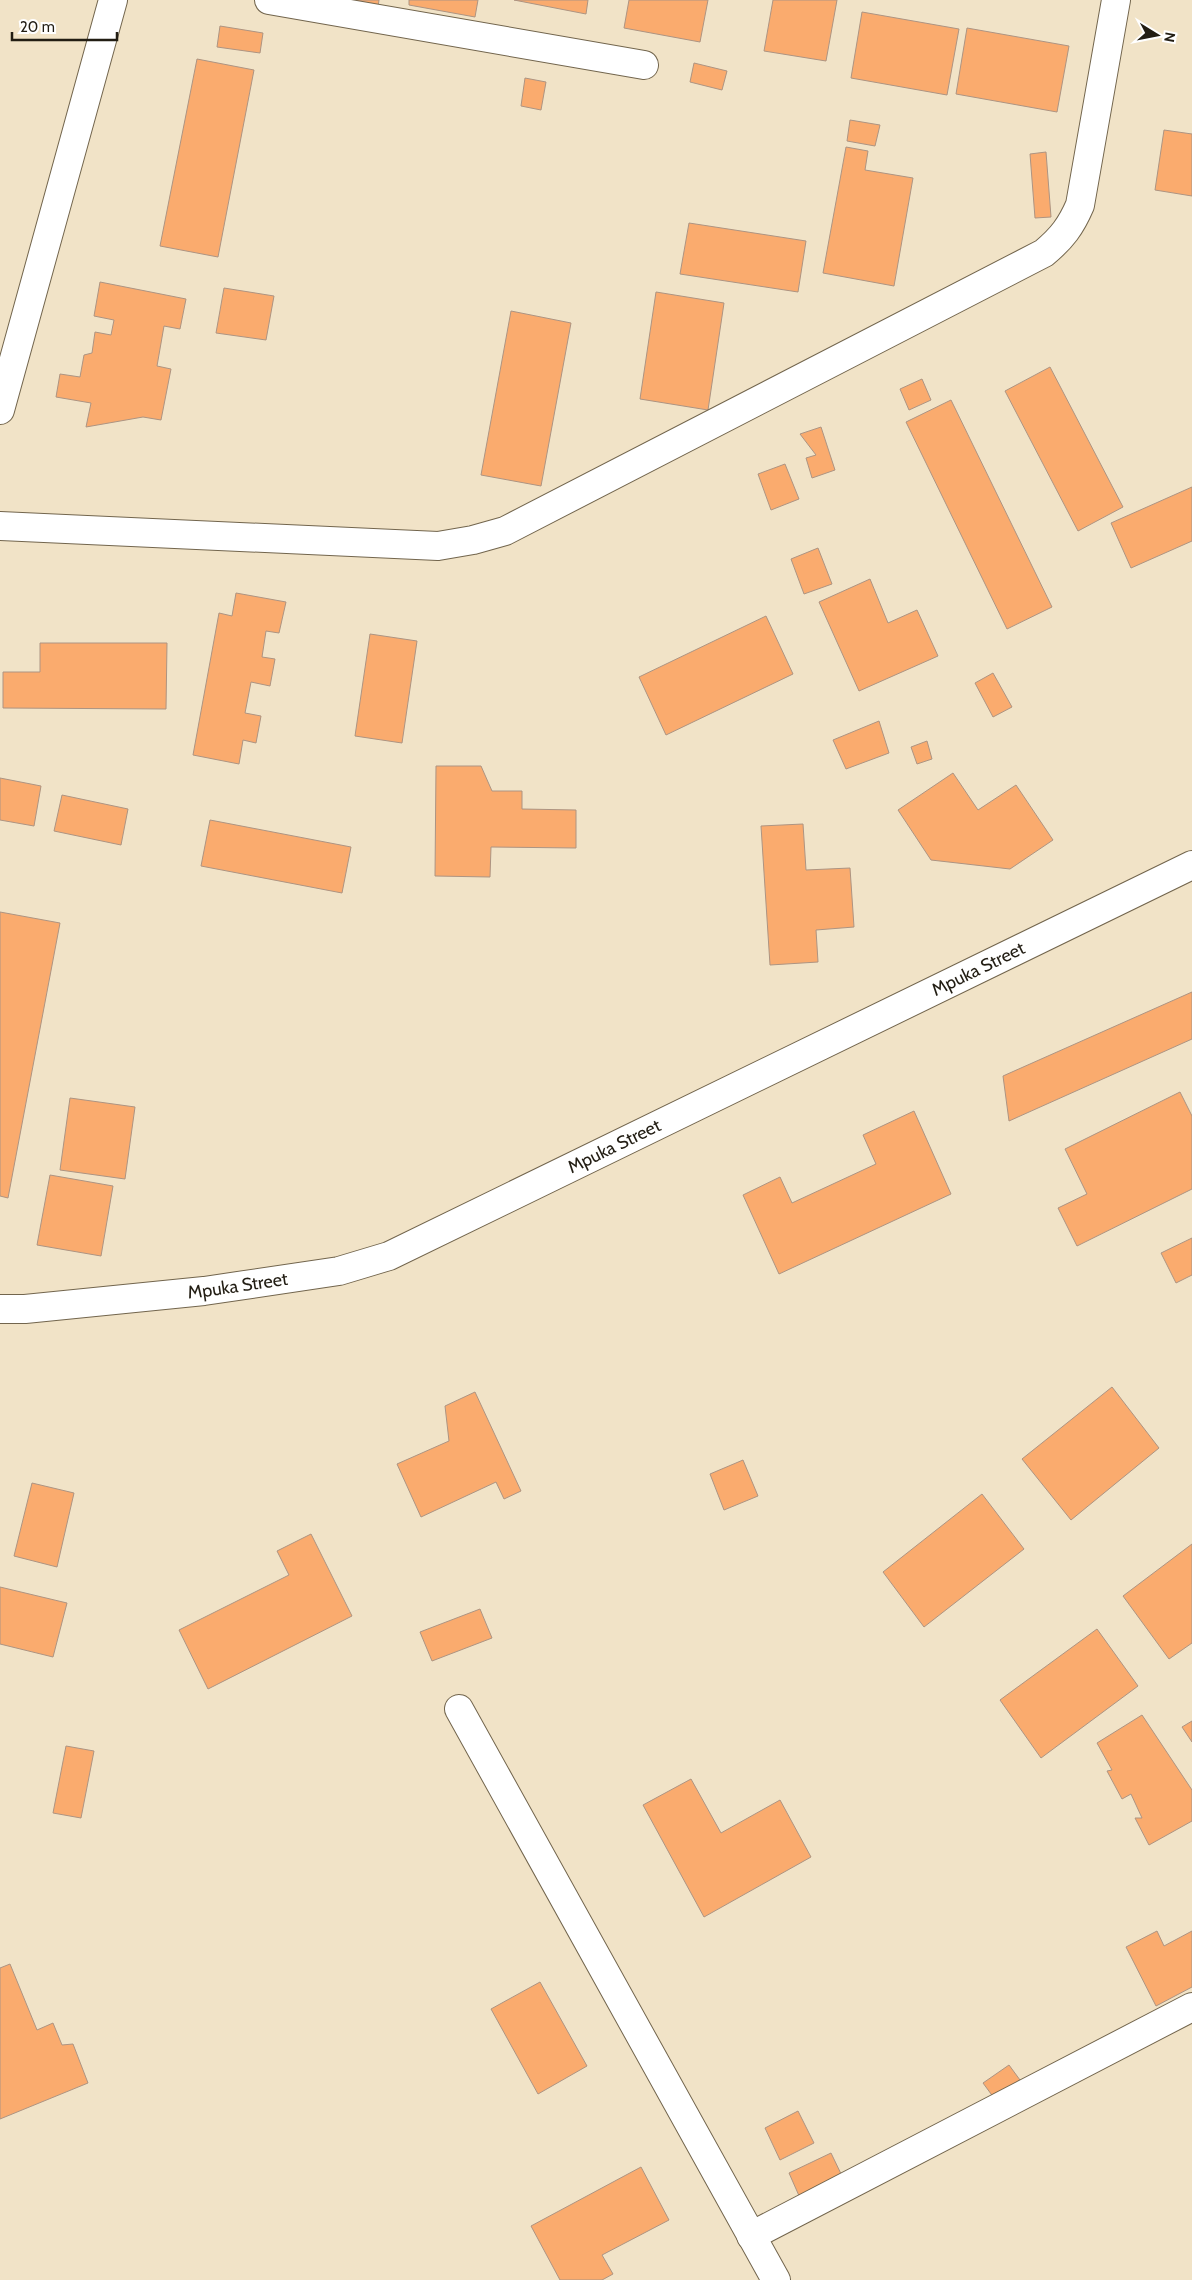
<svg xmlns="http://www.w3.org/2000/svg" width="1192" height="2280" viewBox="0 0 1192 2280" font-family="Cabin,sans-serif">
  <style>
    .building { fill: #faab6e; stroke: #ad9482 }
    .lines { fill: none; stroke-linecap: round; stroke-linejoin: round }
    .street-casing { stroke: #72654d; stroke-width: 30 }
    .street { stroke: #fff; stroke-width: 28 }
    .labels { text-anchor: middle; stroke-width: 5; stroke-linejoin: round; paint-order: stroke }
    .street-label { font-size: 18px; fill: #221d13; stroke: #fff }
  </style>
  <rect width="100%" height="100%" fill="#f1e3c7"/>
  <g class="building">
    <path d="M351 0H379L377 14 349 9Z"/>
    <path d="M409 0H478L475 17 409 5Z"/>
    <path d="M514 0H588L586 14Z"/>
    <path d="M629 0H708L700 42 624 28Z"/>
    <path d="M773 0H837L826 61 764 51Z"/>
    <path d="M862 12 959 29 947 95 851 78Z"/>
    <path d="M220 26 263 33 260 53 217 47Z"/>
    <path d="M967 28 1069 46 1057 112 956 94Z"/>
    <path d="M197 59 254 70 218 257 160 246Z"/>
    <path d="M694 63 727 71 722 90 690 82Z"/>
    <path d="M525 78 546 82 541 110 521 106Z"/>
    <path d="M850 120 880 125 875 146 847 141Z"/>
    <path d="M1164 130 1192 134V196L1155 190Z"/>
    <path d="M846 147 868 151 865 170 913 178 894 286 823 273Z"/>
    <path d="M1046 152 1051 217 1035 218 1030 154Z"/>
    <path d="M689 223 806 241 798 292 680 274Z"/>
    <path d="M100 282 186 299 180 329 164 326 157 366 171 369 161 420 143 417 86 427 91 403 56 397 60 374 80 377 84 355 92 353 95 332 111 335 114 320 94 316Z"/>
    <path d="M224 288 274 296 266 340 216 333Z"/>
    <path d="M656 292 724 303 708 410 640 399Z"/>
    <path d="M511 311 571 323 541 486 481 475Z"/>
    <path d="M1050 367 1123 507 1078 531 1005 391Z"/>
    <path d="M922 379 931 400 909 410 900 389Z"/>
    <path d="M951 400 1052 607 1007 629 906 422Z"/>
    <path d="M821 427 835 470 812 478 806 458 816 455 800 434Z"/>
    <path d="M785 464 799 499 771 510 758 474Z"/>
    <path d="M1192 487V541L1131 568 1111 523Z"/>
    <path d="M818 548 832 584 804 594 791 559Z"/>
    <path d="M870 579 888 623 917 610 938 656 859 691 819 602Z"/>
    <path d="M236 593 286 602 279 633 266 631 262 657 275 659 270 686 251 682 245 713 261 716 256 743 243 740 239 764 193 755 219 613 232 616Z"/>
    <path d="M766 616 793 674 666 735 639 677Z"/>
    <path d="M370 634 417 641 402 743 355 736Z"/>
    <path d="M40 643H167L166 709 3 708V672H40Z"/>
    <path d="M993 673 1012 707 993 717 975 683Z"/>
    <path d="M879 721 889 753 846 769 833 740Z"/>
    <path d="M927 741 932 759 917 764 911 747Z"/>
    <path d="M436 766H481L492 791H522V809L576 810V848L491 847 490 877 435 876Z"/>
    <path d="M953 773 978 810 1016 785 1053 840 1010 869 931 860 898 810Z"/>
    <path d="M0 778 41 786 34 826 0 820Z"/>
    <path d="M62 795 128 809 121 845 54 831Z"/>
    <path d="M210 820 351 847 342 893 201 866Z"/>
    <path d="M803 824 806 870 850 868 854 927 816 930 818 962 770 965 761 826Z"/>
    <path d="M0 912 60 923 8 1198 0 1196Z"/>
    <path d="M1192 992V1039L1009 1121 1003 1076Z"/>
    <path d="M1180 1092 1192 1116V1189L1077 1246 1058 1208 1087 1194 1065 1149Z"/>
    <path d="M70 1098 135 1107 125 1179 60 1170Z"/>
    <path d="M914 1111 951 1194 779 1274 743 1195 780 1177 792 1203 876 1164 863 1135Z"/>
    <path d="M50 1175 113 1186 101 1256 37 1245Z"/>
    <path d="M1192 1238V1275L1176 1283 1161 1253Z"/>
    <path d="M1112 1387 1159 1448 1071 1520 1022 1459Z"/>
    <path d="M475 1392 521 1491 504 1499 496 1482 421 1517 397 1464 449 1441 445 1406Z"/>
    <path d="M743 1460 758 1496 724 1510 710 1474Z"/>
    <path d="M32 1483 74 1493 57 1567 14 1556Z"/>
    <path d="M982 1494 1024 1549 924 1627 883 1572Z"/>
    <path d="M311 1534 352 1616 208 1689 179 1630 289 1575 277 1551Z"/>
    <path d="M1192 1544V1643L1169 1659 1123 1596Z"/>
    <path d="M0 1587 67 1603 53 1657 0 1644Z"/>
    <path d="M480 1609 492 1638 432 1661 420 1632Z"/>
    <path d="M1097 1629 1138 1686 1041 1758 1000 1700Z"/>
    <path d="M1142 1715 1192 1790V1821L1149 1845 1135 1818H1142L1131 1794 1122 1799 1107 1771 1112 1770 1097 1743Z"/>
    <path d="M1192 1721V1742L1182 1727Z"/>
    <path d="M66 1746 94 1751 81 1818 53 1813Z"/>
    <path d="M691 1779 721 1833 780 1800 811 1857 704 1917 643 1805Z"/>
    <path d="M1157 1931 1164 1946 1192 1931V1987L1156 2006 1126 1947Z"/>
    <path d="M10 1964 37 2030 53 2023 62 2045 73 2044 88 2083 0 2119V1968Z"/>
    <path d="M540 1982 587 2066 538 2094 491 2009Z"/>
    <path d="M1009 2065 1020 2080 994 2098 983 2083Z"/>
    <path d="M798 2111 814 2143 780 2160 765 2128Z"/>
    <path d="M831 2153 843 2178 800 2198 789 2173Z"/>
    <path d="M641 2167 669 2220 602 2255 613 2274 602 2280H560L531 2226Z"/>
  </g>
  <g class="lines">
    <g class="street-casing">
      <g id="street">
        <path d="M269 0 644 65"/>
        <path d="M0 410 113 0"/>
        <path d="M0 526 438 546 473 540 505 531 1044 253C1062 238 1071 226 1080 205L1116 0"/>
        <path id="s1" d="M0 1309H25L204 1291 339 1271 389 1256 1192 865"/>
        <path d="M459 1709 776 2280"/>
        <path d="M751 2236 1192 2007"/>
      </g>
    </g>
    <use href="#street" class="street"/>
  </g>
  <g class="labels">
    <g class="street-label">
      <text dy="6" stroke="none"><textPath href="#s1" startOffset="1049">Mpuka Street</textPath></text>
      <text dy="6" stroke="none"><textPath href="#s1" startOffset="644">Mpuka Street</textPath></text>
      <text dy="6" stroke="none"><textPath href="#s1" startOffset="239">Mpuka Street</textPath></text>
    </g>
  </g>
  <g transform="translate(1157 35) rotate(100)" stroke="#ffffff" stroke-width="4" paint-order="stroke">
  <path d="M0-4L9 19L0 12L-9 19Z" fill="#221d13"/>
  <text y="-8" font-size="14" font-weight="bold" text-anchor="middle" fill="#221d13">N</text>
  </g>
  <path d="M12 32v8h105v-8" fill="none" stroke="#221d13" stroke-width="2.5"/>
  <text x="20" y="32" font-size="15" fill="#221d13" stroke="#ffffff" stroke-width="4" paint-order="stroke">20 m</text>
</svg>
